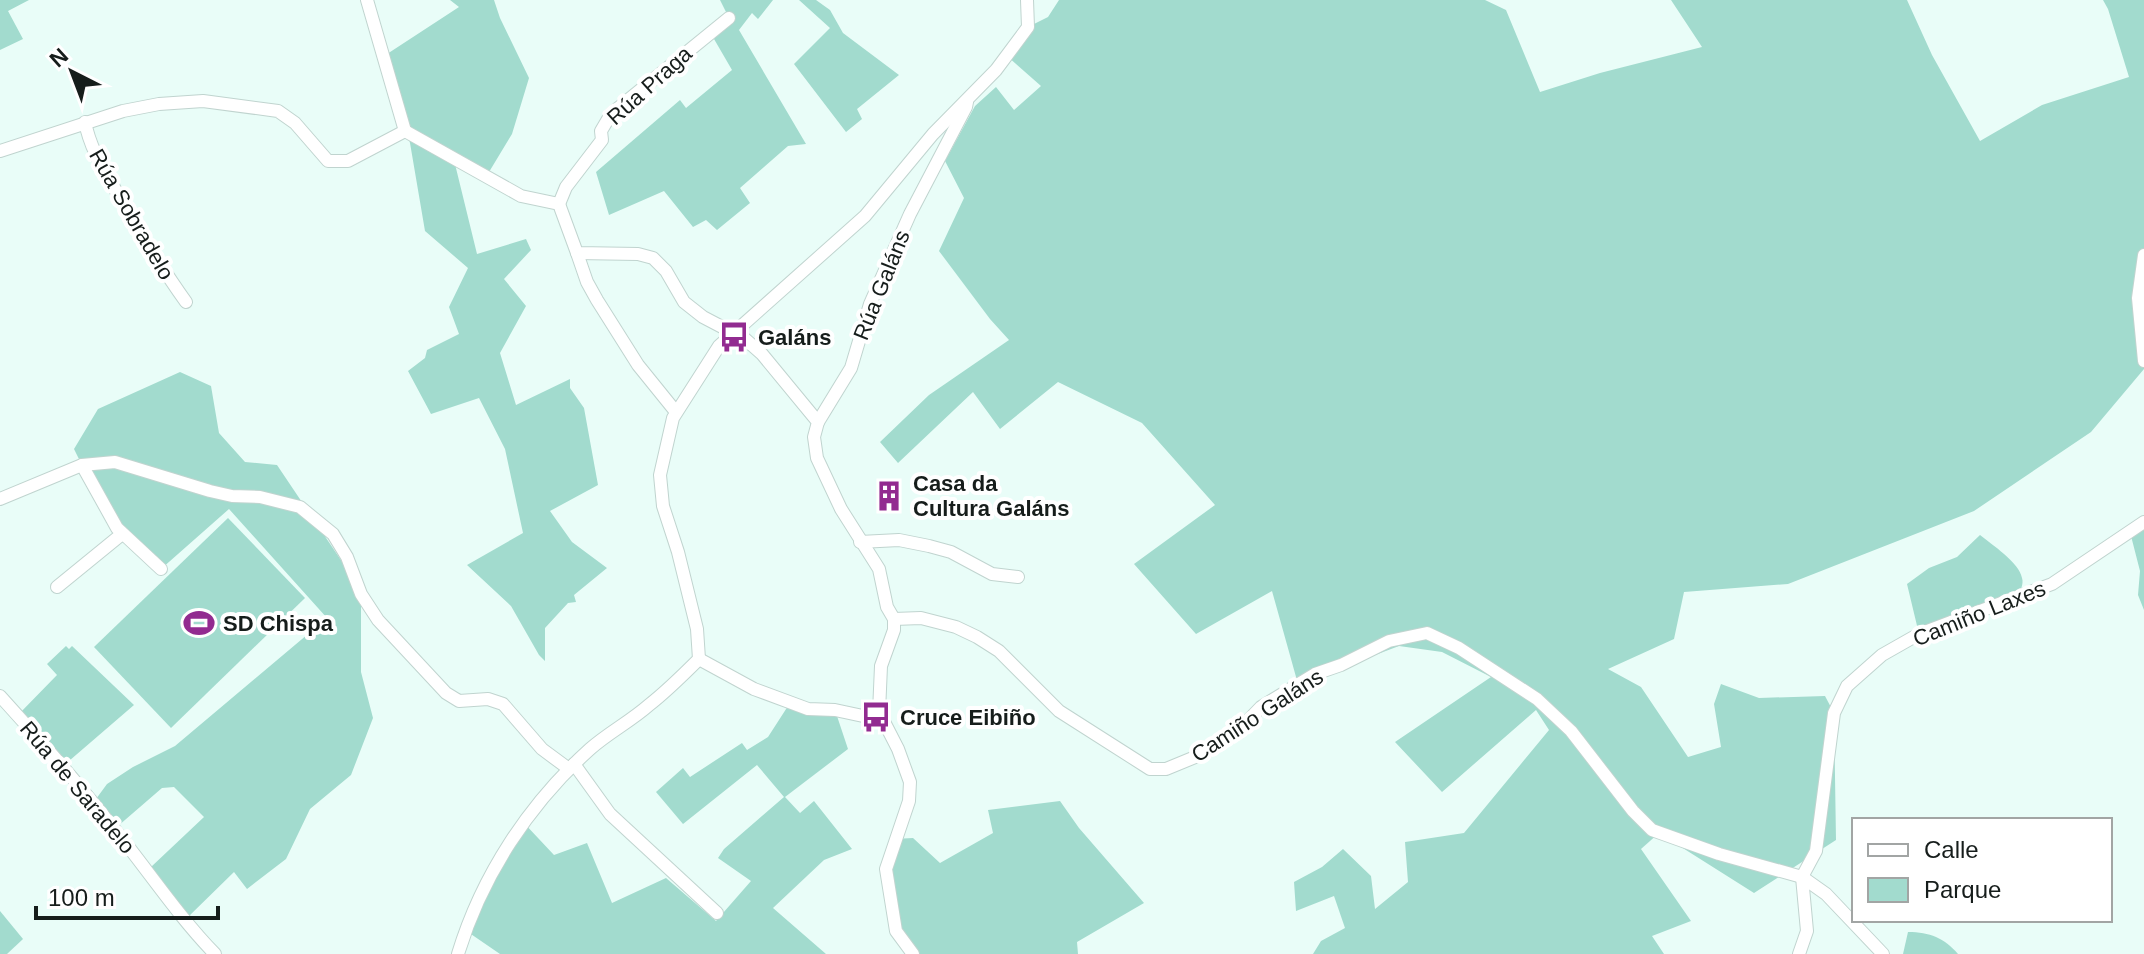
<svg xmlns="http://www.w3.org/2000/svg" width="2144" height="954" viewBox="0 0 2144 954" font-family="Arial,sans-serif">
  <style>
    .green { fill: #a2dbce }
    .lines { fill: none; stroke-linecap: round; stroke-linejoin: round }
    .street-casing { stroke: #c0d4cf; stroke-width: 14 }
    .street { stroke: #fff; stroke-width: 12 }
    .labels { text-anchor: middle; stroke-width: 8; stroke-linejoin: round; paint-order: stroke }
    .street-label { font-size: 22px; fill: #161d1b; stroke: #fff }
    .poi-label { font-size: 22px; font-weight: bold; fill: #161d1b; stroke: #fff; text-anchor: start }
  </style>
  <rect width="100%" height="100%" fill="#e9fdf8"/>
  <g class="green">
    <path d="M0 0H29L8 11 23 39 0 50Z"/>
    <path d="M450 0H494L500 18 529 78 512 134 486 177 454 160 477 254 526 239 531 250 504 279 526 306 500 353 516 405 570 379V388L584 408 598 485 550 511 572 542 607 568 574 595 576 602 568 603 545 628V661L539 655 511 606 467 565 523 533 505 449 479 398 431 414 408 371 425 358 427 350 459 334 449 307 468 268 425 231 410 143 384 56 459 7Z"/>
    <path d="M720 0H773L758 19 752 13 739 30 806 144 788 146 740 188 750 203 717 230 706 220 693 227 664 191 609 215 596 172 680 100 686 108 732 70 714 39 729 18Z"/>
    <path d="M799 0H816L830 10 843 33 899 75 857 109 862 119 846 132 794 64 830 28Z"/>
    <path d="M1059 0H1485L1506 10 1540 92 1600 73 1702 47 1671 0H1907L1932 55 1980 141 2042 105 2129 77 2108 9 2103 0H2144V369L2091 432 1974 511 1788 584 1684 592 1674 639 1608 669 1641 687 1688 757 1721 747 1714 704 1721 684 1759 698 1825 696 1834 713 1836 840 1754 893 1659 833 1641 849 1691 921 1652 936 1664 954H1313L1321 941 1345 928 1334 896 1296 911 1294 882 1322 867 1343 849 1371 876 1375 909 1408 882 1405 842 1464 833 1549 730 1536 710 1442 792 1395 742 1491 677 1442 652 1399 646 1298 684 1272 591 1196 634 1134 564 1215 505 1142 423 1058 382 1000 429 973 392 898 463 880 442 929 395 1009 340 990 319 939 251 964 198 945 161 975 106 996 87 1014 110 1041 86 1007 56 1028 27 1048 17Z"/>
    <path d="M180 372 211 386 219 433 245 462 277 465 355 581 361 594V672L373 718 351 775 310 809 286 859 247 889 234 872 187 918 151 867 204 817 174 787 162 788 118 826 96 799 107 784 133 767 175 746 327 618 229 509 161 569C122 536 96 495 74 449L98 409Z"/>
    <path d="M228 518 305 598 171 728 94 647Z"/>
    <path d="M2144 522V610L2138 595 2140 571 2130 532Z"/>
    <path d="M1980 535C1991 544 2020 563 2022 578 2024 584 2020 591 2018 597L1919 634 1907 584 1929 568 1957 557Z"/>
    <path d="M66 646 69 649 72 646 134 705 62 767 18 715 57 675 47 664Z"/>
    <path d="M788 706 835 710 848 749 785 797 800 813 814 801 852 849 824 860 773 908 826 954H500L465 930 523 822 554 855 587 843 612 903 666 878 716 921 751 881 718 858 724 849 784 797 757 765 683 824 656 792 683 768 690 777 742 743 747 750 768 737Z"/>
    <path d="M1060 801 1079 828 1144 903 1077 942 1078 954H913L896 931 887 873 894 839 913 838 940 863 993 833 988 810Z"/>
    <path d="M0 911 23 939 7 954H0Z"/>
    <path d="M1908 932C1930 932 1944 938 1958 954H1903Z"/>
  </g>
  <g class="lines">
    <g class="street-casing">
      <g id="street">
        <path d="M367 0 405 131"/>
        <path d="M85 122C90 148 103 168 116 191 138 229 160 266 186 302"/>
        <path d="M405 131 521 196 559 204 577 253 638 254 653 258 666 271 684 302 703 317 745 339 762 354 818 422 814 437 817 458 841 509 879 569 887 607 894 619V630L881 666 879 712 898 749 910 782 909 801 886 869 896 931 913 954"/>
        <path d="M0 151 123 111 159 104 203 101 278 111 295 123 328 161H348L405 131"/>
        <path d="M559 204 566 187 602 140 601 131 611 114 729 18"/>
        <path d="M577 253 587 282 597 300 638 365 676 412"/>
        <path d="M2144 255 2138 298 2144 361"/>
        <path d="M818 422 851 368 870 304 910 214 966 107 967 102"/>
        <path d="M82 465 117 528 161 569"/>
        <path d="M0 499 82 465 115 462 210 491 232 496 260 497 300 507 333 534 347 557 361 594 378 620 446 693 459 701 488 699 503 704 542 749 569 769"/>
        <path d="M860 542 899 540 929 546 951 552 992 574 1018 577"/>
        <path d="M57 587 122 534"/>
        <path d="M894 619 921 618 956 627 977 637 999 651 1059 711 1150 769H1166L1200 755 1234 735 1261 707 1315 674 1341 665 1389 641 1427 633 1459 648 1537 699 1571 731 1633 811 1652 830 1719 854 1802 877 1826 894 1883 954"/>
        <path d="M699 659 754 689 808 709 835 710 863 716 879 712"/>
        <path d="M0 696C44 744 87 794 127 845 156 882 182 920 215 954"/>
        <path d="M574 764 610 814 717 913"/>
        <path d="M458 954C482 875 529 804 590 749 608 733 631 721 649 705 667 691 683 675 699 659L697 629 678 552 663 506 660 475 673 418 719 346 865 216 933 134 996 70 1028 27 1027 0"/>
        <path d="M1799 954 1807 931 1802 877 1816 851 1834 713 1847 686 1882 655 1919 634 2052 584 2144 522"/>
      </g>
    </g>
    <use href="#street" class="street"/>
  </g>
  <defs>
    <g id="bus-bare" transform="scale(2.4)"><path d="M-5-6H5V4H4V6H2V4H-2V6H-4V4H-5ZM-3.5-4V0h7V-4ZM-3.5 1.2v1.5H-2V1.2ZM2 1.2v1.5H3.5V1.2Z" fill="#922b90" stroke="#fff" stroke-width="2.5" paint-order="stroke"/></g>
    <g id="building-bare" transform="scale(2.4)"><path d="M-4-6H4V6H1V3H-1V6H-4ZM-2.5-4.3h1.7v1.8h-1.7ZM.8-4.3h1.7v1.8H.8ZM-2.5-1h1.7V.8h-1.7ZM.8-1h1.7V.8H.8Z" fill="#922b90" stroke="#fff" stroke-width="2.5" paint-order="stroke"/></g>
    <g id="stadium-bare" transform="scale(2.4)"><path d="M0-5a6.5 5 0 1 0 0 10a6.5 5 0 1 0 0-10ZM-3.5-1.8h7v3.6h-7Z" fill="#922b90" stroke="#fff" stroke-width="2.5" paint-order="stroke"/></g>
  </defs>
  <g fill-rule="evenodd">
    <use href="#bus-bare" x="734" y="337"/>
    <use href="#building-bare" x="889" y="496"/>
    <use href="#stadium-bare" x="199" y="623"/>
    <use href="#bus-bare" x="876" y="717"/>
  </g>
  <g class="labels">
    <g class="street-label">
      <text transform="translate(649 85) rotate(-42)" y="8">Rúa Praga</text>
      <text transform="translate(132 214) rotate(60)" y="8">Rúa Sobradelo</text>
      <text transform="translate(881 285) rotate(-68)" y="8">Rúa Galáns</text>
      <text transform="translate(1979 613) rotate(-22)" y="8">Camiño Laxes</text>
      <text transform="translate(1257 715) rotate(-33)" y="8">Camiño Galáns</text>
      <text transform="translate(78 787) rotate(50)" y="8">Rúa de Saradelo</text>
    </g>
    <g class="poi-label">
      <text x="758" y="345">Galáns</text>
      <text x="913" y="491">Casa da<tspan x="913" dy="25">Cultura Galáns</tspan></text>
      <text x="223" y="631">SD Chispa</text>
      <text x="900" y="725">Cruce Eibiño</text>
    </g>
  </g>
  <rect x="1852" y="818" width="260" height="104" fill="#ffffff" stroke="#a2a5a4" stroke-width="2"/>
  <rect x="1868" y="844" width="40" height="12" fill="#ffffff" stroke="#a2a5a4" stroke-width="2"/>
  <text x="1924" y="858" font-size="24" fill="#161d1b">Calle</text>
  <rect x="1868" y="878" width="40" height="24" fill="#a2dbce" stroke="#a2a5a4" stroke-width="2"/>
  <text x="1924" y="898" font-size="24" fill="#161d1b">Parque</text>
  <g transform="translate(72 72) rotate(318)" stroke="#ffffff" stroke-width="6" paint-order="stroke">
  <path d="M0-6L14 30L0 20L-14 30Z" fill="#161d1b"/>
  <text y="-12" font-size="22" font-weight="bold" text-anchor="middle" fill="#161d1b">N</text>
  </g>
  <path d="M36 906v12h182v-12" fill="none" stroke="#161d1b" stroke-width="4"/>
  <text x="48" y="906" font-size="24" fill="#161d1b" stroke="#ffffff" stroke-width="6" paint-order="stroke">100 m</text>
</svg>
